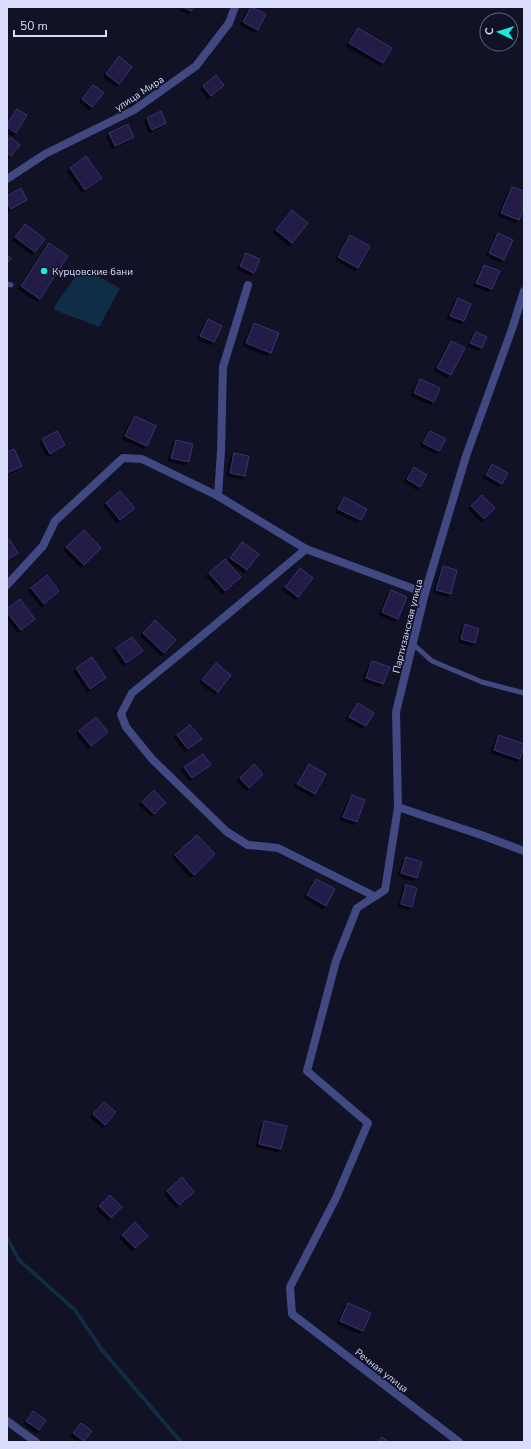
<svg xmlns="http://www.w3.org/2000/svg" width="531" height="1449" viewBox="0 0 531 1449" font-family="'Nunito Sans',sans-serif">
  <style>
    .water { fill: #102d47 }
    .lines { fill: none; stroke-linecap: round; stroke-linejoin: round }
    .stream { stroke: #102d47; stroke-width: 3.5 }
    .building { fill: #201f46; stroke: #353371; filter: url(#shadow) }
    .service { stroke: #404982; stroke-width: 5 }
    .minor { stroke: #404982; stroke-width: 8 }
    .poi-dot { fill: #14eedf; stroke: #121227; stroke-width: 1.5 }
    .labels { text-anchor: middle; stroke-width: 3; stroke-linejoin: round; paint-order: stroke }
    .street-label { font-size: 10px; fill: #dadcfc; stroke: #121227 }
    .poi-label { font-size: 10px; fill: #dadcfc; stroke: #121227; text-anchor: start }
  </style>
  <defs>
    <filter id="shadow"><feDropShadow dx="-3" dy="3" stdDeviation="0" flood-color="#0009"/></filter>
  </defs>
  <rect width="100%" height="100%" fill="#121227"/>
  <path class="water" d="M82 268 120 288 99 327 55 310 54 307Z"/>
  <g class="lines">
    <path class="stream" d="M7 1238 19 1260 75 1310 102 1350 181 1442"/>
  </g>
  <g class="building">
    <path d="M183 7H193L191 11Z"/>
    <path d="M251 7 266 14 258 30 243 22Z"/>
    <path d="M358 28 392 48 383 63 349 43Z"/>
    <path d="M119 56 132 67 119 84 106 74Z"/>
    <path d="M216 75 224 85 211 96 203 86Z"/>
    <path d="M93 85 104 93 92 107 82 99Z"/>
    <path d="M17 109 27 115 16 133 7 127V124Z"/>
    <path d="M161 111 166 123 152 130 147 118Z"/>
    <path d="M128 124 134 137 115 146 109 133Z"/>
    <path d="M10 137 20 145 11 156 7 153V141Z"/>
    <path d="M86 156 102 178 85 190 70 168Z"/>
    <path d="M512 187 524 191V207L519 220 501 213Z"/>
    <path d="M21 188 27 200 11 209 7 202V196Z"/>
    <path d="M292 210 308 223 292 243 276 230Z"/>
    <path d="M25 224 45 239 35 252 15 237Z"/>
    <path d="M498 233 513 240 504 260 489 253Z"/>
    <path d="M350 235 370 246 358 268 338 257Z"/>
    <path d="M49 243 68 256 40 299 21 286Z"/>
    <path d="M246 253 260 259 254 273 240 266Z"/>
    <path d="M7 255 11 258 7 263Z"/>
    <path d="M484 265 500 271 492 289 476 283Z"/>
    <path d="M458 298 471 304 464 321 450 316Z"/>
    <path d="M208 319 222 326 214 342 200 336Z"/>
    <path d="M254 323 279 333 271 353 246 343Z"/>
    <path d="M476 332 487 337 482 348 470 343Z"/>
    <path d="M451 341 465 348 451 375 437 368Z"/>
    <path d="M420 379 440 388 434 402 414 393Z"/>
    <path d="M135 416 156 426 147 446 125 436Z"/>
    <path d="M57 431 65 445 50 454 42 439Z"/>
    <path d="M430 431 446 439 439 451 423 443Z"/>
    <path d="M176 440 193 444 189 462 171 458Z"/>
    <path d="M14 449 22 466 7 473V452Z"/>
    <path d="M234 453 249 456 245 476 230 473Z"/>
    <path d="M492 464 508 473 502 484 486 475Z"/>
    <path d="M414 467 427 475 420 487 407 479Z"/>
    <path d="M120 491 135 508 120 520 106 503Z"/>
    <path d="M482 495 495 508 484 519 471 506Z"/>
    <path d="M344 497 367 509 361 520 338 509Z"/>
    <path d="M84 530 101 548 84 565 66 547Z"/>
    <path d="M9 539 18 553 7 560V541Z"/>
    <path d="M242 542 259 554 247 570 230 558Z"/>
    <path d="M225 559 241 577 225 591 209 573Z"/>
    <path d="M443 566 457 570 451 594 436 590Z"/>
    <path d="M300 568 313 578 298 597 285 587Z"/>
    <path d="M47 575 59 591 44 604 31 588Z"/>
    <path d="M391 590 407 597 398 619 382 612Z"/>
    <path d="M20 599 35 619 21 630 7 612V609Z"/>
    <path d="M155 620 176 640 164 653 143 633Z"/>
    <path d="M465 624 479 629 475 643 461 639Z"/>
    <path d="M132 637 143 651 126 663 116 648Z"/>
    <path d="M92 657 106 678 90 689 76 668Z"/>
    <path d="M372 661 390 667 383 684 366 678Z"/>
    <path d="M216 663 231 675 218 692 202 680Z"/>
    <path d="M358 703 374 713 366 726 349 717Z"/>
    <path d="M96 717 108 732 91 746 79 731Z"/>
    <path d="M190 725 202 739 188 749 177 735Z"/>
    <path d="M499 735 524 744 520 759 494 750Z"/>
    <path d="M203 754 211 765 192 778 184 767Z"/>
    <path d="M254 764 263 774 249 788 240 778Z"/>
    <path d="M309 764 326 774 315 794 297 784Z"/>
    <path d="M154 790 166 803 154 814 142 802Z"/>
    <path d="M352 795 365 800 357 822 343 817Z"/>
    <path d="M197 835 215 854 194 875 175 855Z"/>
    <path d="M406 857 422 862 417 878 401 873Z"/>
    <path d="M316 879 335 889 326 906 307 895Z"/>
    <path d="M406 885 417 888 412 907 401 904Z"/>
    <path d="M104 1102 116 1112 105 1125 93 1114Z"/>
    <path d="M264 1121 287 1126 281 1149 259 1144Z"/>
    <path d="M182 1177 194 1192 179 1205 167 1191Z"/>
    <path d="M110 1195 122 1207 111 1218 99 1206Z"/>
    <path d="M135 1222 148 1236 135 1248 122 1235Z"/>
    <path d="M348 1303 371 1313 363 1331 340 1321Z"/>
    <path d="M33 1411 46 1420 39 1430 26 1421Z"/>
    <path d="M81 1423 92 1431 84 1441 73 1433Z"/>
    <path d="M382 1437 389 1442H378Z"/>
  </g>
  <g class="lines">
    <g class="service">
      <path d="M7 284 11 285"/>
      <path d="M413 644 432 661 482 682 524 693"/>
    </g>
    <g class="minor">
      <path d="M7 179 45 154 134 110 196 66 229 23 235 7"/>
      <path d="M218 496 221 451 223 367 248 285"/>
      <path d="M306 549 192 644 132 693 121 714 126 727 152 759 227 832 248 845 278 848 374 896"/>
      <path d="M7 585 43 546 55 521 123 458 142 459 218 496 306 549 425 593"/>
      <path d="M398 807 484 836 524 851"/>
      <path d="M7 1421 36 1442"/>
      <path d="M459 1442 292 1314 290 1287 336 1198 368 1123 307 1071 336 961 357 908 385 890 398 807 396 712 425 593 466 456 512 329 524 291"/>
    </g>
  </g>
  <circle class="poi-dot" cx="44" cy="271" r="4"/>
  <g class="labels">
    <g class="street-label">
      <text transform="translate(139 93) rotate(-33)" y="4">улица Мира</text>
      <text transform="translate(407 626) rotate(-76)" y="4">Партизанская улица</text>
      <text transform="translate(382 1370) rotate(38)" y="4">Речная улица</text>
    </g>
    <g class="poi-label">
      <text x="52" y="275">Курцовские бани</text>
    </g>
  </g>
  <rect width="531" height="1449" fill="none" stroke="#dadcfc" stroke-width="16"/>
  <g transform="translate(499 32) rotate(274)"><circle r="19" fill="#121227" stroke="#62637c"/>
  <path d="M0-3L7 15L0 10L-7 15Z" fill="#14eedf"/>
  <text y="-6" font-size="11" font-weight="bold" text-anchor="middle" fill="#dadcfc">С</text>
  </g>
  <path d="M14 30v6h92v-6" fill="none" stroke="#dadcfc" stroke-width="2"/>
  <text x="20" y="30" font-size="12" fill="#dadcfc" stroke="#121227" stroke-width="3" paint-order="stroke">50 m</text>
</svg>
